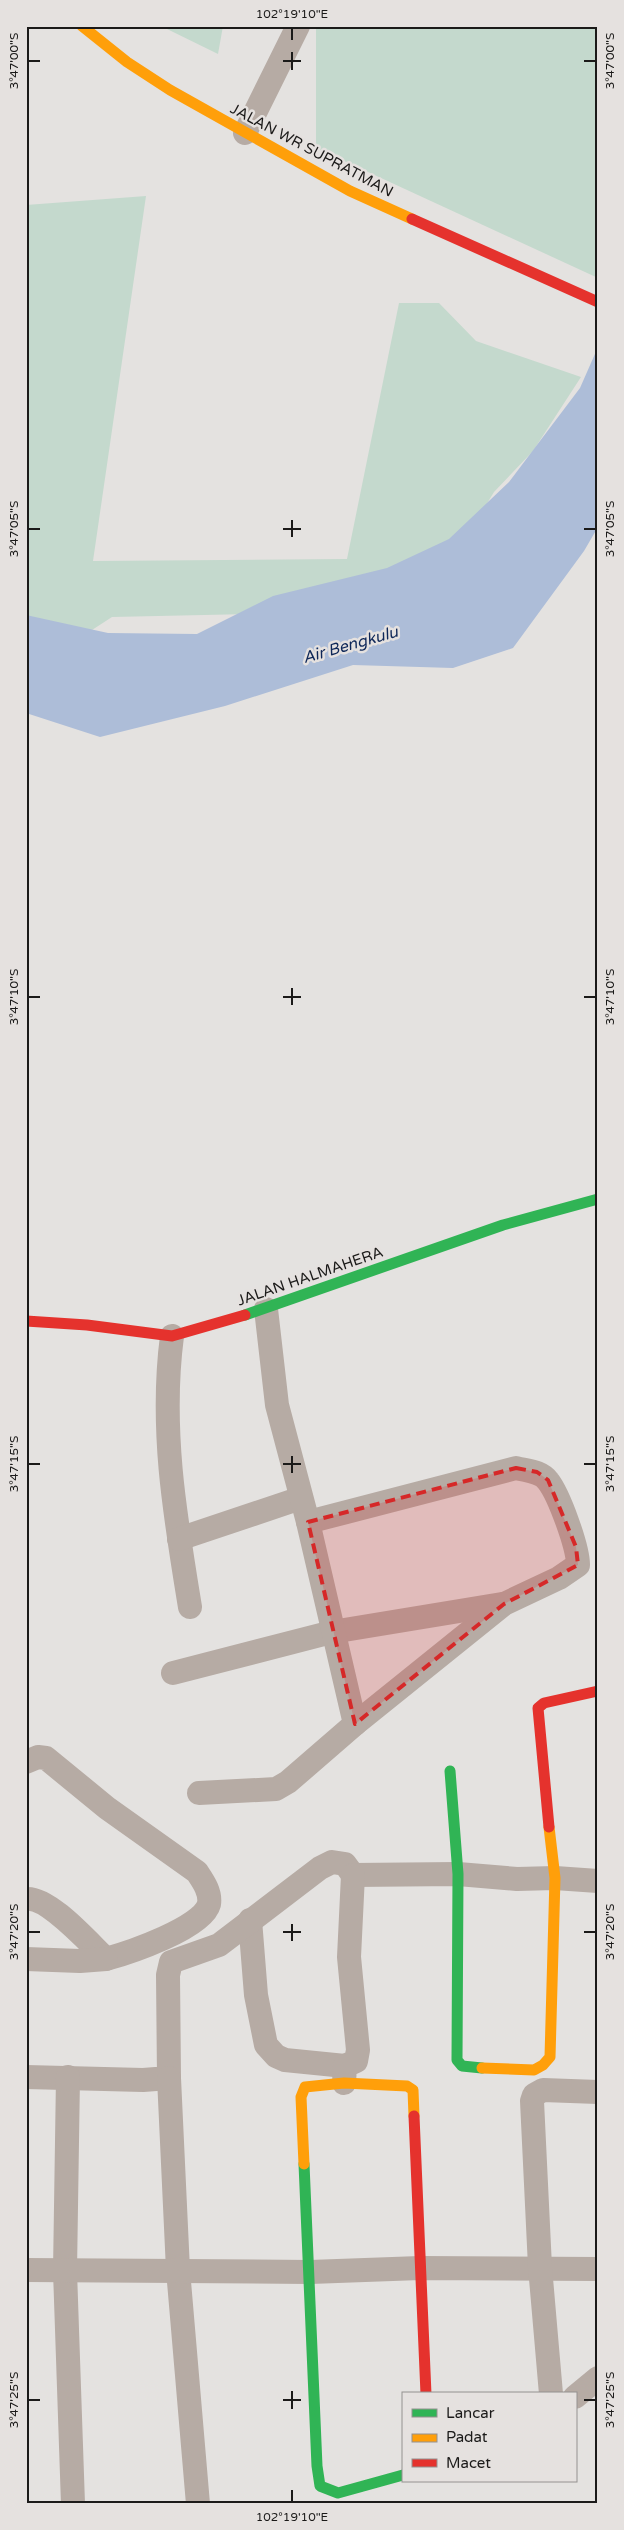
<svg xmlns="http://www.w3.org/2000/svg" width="624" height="2530" viewBox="0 0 624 2530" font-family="'Varela Round',sans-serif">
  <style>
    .green { fill: #c4d9cd }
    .water { fill: #adbdd8 }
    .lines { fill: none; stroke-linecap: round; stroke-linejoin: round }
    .street { stroke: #b6aba4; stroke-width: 24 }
    .fast { stroke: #30b455; stroke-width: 11 }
    .slow { stroke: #ff9f0a; stroke-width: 11 }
    .jam { stroke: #e5322d; stroke-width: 11 }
    .marked { fill: #d62828; fill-opacity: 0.2; stroke: #d62828; stroke-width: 4; stroke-dasharray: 10 6; stroke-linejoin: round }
    .ticks { fill: none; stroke: #1b1a19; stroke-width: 2 }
    .labels { text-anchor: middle; stroke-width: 5; stroke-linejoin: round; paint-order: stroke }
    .street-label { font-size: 15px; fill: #1b1a19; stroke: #e5e1df }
    .water-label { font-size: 16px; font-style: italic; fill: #0e2758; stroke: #e5e1df }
    .neatline { fill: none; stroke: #1b1a19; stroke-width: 2 }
    .ticks-label { font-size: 12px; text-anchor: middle; fill: #1b1a19 }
  </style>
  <rect width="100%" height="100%" fill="#e4e2e0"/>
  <g class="green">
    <path d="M154 26H223L218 54 167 29Z"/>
    <path d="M316 26H598V278L316 148Z"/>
    <path d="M146 196 93 561 347 559 399 303H439L476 341 581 377 533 451 494 492 453 559 250 614 112 617 55 654 26 639V205Z"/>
  </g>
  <path class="water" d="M598 347V527L584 551 513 648 453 668 353 665 225 706 100 737 26 713V615L108 633 197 634 273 596 387 568 449 539 509 482 580 388Z"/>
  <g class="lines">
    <g class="street">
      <path d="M245 133 298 26"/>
      <path d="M172 1336C160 1428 175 1516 190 1607"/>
      <path d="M308 1522 516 1468C527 1471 541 1471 548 1481 559 1495 578 1547 578 1565L559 1578 504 1604 355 1724"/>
      <path d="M179 1539 301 1498"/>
      <path d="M173 1673 332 1632 502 1604"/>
      <path d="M26 1762 38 1757 46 1758 107 1808 197 1872C203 1881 211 1892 209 1904 203 1928 128 1953 106 1959 89 1943 48 1896 26 1899"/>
      <path d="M199 1793 276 1789 288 1782 355 1724 308 1522 277 1405 266 1309"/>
      <path d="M250 1920 256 1995 266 2045 276 2056 285 2060 345 2066"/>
      <path d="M26 1959 80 1961 106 1959"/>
      <path d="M26 2077 143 2080 169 2078 168 1975 171 1962 219 1945 320 1868 332 1862 345 1864 353 1875 458 1874 517 1879 555 1878 598 1881"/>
      <path d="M68 2077 65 2271 73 2504"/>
      <path d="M169 2078 178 2270 198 2504"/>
      <path d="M344 2083 345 2066 356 2061 358 2050 349 1957 353 1875"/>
      <path d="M26 2270 310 2272 420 2268 598 2269"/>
      <path d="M551 2394 540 2267 532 2101 534 2095 543 2090 598 2092"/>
      <path d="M575 2397 598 2378"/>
    </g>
    <g class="fast">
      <path d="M245 1315 503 1225 598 1199"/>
      <path d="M450 1771 458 1874 457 2060 462 2066 482 2068"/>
      <path d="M304 2164 317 2466 320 2486 338 2493 403 2475"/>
    </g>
    <g class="slow">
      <path d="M82 26 127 62 170 90 350 191 412 219"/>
      <path d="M482 2068 534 2070 543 2065 550 2057 555 1878 549 1827"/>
      <path d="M304 2164 301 2097 305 2087 344 2083 407 2086 413 2090 414 2116"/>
    </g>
    <g class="jam">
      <path d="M412 219 598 302"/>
      <path d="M26 1321 87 1325 172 1336 245 1315"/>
      <path d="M549 1827 538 1708 544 1703 598 1691"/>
      <path d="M414 2116 426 2394"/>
    </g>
  </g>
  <path class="marked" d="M516 1468 537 1472 548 1480 576 1547 578 1565 504 1604 355 1724 308 1522Z"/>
  <path class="ticks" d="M292 28V40M292 52V70M28 61H40M283 61H301M584 61H596M292 520V537M28 529H40M283 529H301M584 529H596M292 988V1005M28 997H40M283 997H301M584 997H596M292 1456V1473M28 1464H40M283 1464H301M584 1464H596M292 1924V1941M28 1932H40M283 1932H301M584 1932H596M292 2391V2409M28 2400H40M283 2400H301M584 2400H596M292 2490V2502"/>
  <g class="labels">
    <g class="street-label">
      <text transform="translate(312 150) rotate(28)" y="5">JALAN WR SUPRATMAN</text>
      <text transform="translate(310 1276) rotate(-19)" y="5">JALAN HALMAHERA</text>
    </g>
    <g class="water-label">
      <text transform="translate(350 644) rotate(-16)" y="6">Air Bengkulu</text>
    </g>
  </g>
  <rect width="624" height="2530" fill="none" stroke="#e5e1df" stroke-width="55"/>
  <rect x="402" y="2392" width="175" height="90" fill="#e5e1df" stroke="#949190"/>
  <rect x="412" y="2409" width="25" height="8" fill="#30b455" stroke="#949190"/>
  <text x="446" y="2418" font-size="15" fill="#1b1a19">Lancar</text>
  <rect x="412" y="2434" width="25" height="8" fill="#ff9f0a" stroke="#949190"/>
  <text x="446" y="2442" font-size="15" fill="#1b1a19">Padat</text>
  <rect x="412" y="2459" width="25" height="8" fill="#e5322d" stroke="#949190"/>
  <text x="446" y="2468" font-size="15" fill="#1b1a19">Macet</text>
  <rect x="28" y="28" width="568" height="2474" class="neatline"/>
  <g class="ticks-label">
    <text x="292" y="18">102°19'10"E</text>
    <text transform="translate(14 61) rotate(-90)" y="4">3°47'00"S</text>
    <text transform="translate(610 61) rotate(-90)" y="4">3°47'00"S</text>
    <text transform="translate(14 529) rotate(-90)" y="4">3°47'05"S</text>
    <text transform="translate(610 529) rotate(-90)" y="4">3°47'05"S</text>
    <text transform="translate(14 997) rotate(-90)" y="4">3°47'10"S</text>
    <text transform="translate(610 997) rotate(-90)" y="4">3°47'10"S</text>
    <text transform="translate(14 1464) rotate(-90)" y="4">3°47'15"S</text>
    <text transform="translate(610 1464) rotate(-90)" y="4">3°47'15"S</text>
    <text transform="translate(14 1932) rotate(-90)" y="4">3°47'20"S</text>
    <text transform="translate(610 1932) rotate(-90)" y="4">3°47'20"S</text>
    <text transform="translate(14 2400) rotate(-90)" y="4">3°47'25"S</text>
    <text transform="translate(610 2400) rotate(-90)" y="4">3°47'25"S</text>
    <text x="292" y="2521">102°19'10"E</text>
  </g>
</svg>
